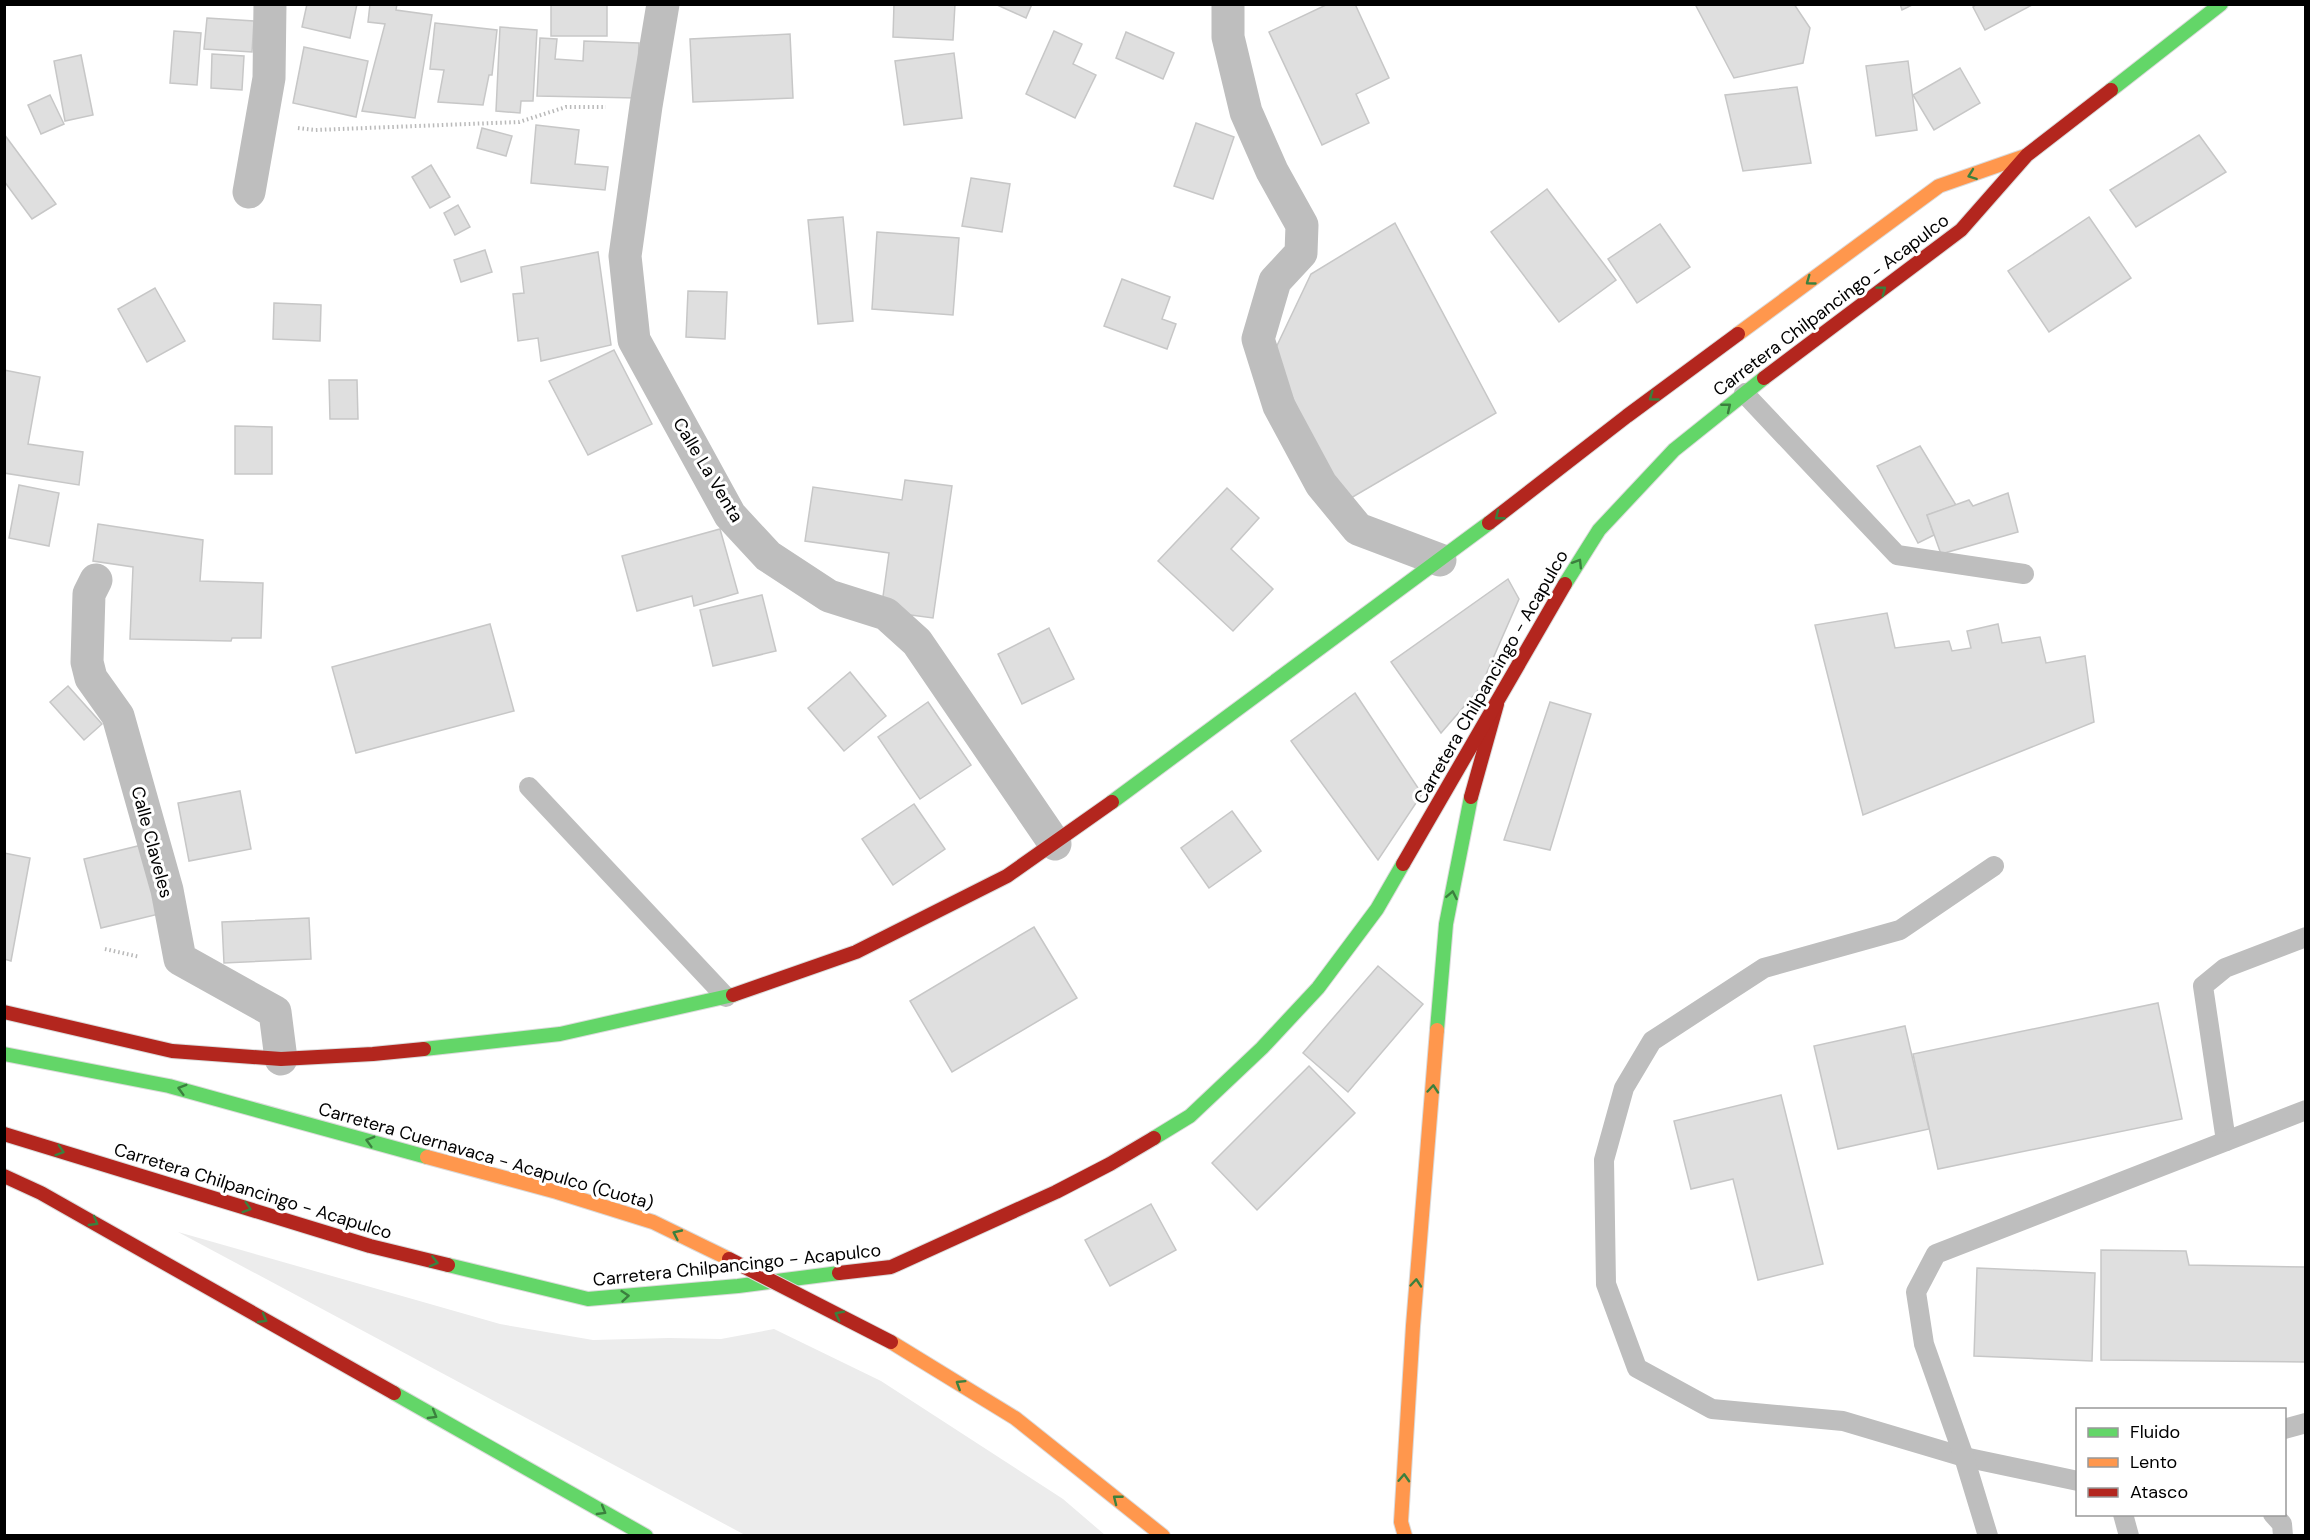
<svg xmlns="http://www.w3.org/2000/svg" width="2310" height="1540" viewBox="0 0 2310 1540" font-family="'DM Sans',sans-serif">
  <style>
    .green { fill: #ececec }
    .building { fill: #dfdfdf; stroke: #c7c7c7; stroke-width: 1.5 }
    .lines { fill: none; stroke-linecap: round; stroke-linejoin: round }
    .fast-casing { stroke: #dbdbdb; stroke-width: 16 }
    .slow-casing { stroke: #dbdbdb; stroke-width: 16 }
    .jam-casing { stroke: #dbdbdb; stroke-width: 16 }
    .path { stroke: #b9b9b9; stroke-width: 4; stroke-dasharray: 1.5 3; stroke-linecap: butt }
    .lane { stroke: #bebebe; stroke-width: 20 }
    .street { stroke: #bebebe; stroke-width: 33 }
    .fast { stroke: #63d668; stroke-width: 14 }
    .slow { stroke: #ff974d; stroke-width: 14 }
    .jam { stroke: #b3261e; stroke-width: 14 }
    .jam-bridge-casing { stroke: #dbdbdb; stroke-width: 16; stroke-linecap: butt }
    .jam-bridge { stroke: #b3261e; stroke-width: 14 }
    .oneway { stroke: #3b803e }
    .labels { text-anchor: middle; stroke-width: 6; stroke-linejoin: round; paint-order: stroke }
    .street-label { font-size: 18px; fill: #000; stroke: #fff }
  </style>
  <rect width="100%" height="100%" fill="#fff"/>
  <path class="green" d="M178 1232 500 1324 593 1340 669 1338 721 1339 774 1329 881 1381 1063 1499 1105 1535H745Z"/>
  <g class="building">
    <path d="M307 4H357L350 38 302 27Z"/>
    <path d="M370 4H397L396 10 432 15 415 118 362 111 385 24 368 22Z"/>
    <rect x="551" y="4" width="56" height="32"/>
    <path d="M894 4H955L953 40 893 37Z"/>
    <path d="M995 4H1032L1026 18Z"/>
    <path d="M1328 4H1355L1389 78 1356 94 1369 123 1322 145 1269 32Z"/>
    <path d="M1695 4H1794L1810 28 1803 63 1734 78Z"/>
    <path d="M1900 4H1914L1902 10Z"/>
    <path d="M1977 4H2034L1985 30 1973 7Z"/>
    <path d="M207 18 254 21 252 52 204 49Z"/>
    <path d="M435 23 497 30 492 75H489L483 105 438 102 444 70 430 69Z"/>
    <path d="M500 27 537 30 533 101H521L520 113 496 111Z"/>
    <path d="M174 31 201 33 197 85 170 83Z"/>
    <path d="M1054 31 1082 44 1073 64 1096 75 1075 118 1026 94Z"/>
    <path d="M1126 32 1174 53 1163 79 1116 58Z"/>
    <path d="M790 34 793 98 693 102 690 39Z"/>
    <path d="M540 38 557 39 555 59 583 61 584 41 639 43 637 98 537 96Z"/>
    <path d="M304 47 368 61 356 117 293 103Z"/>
    <path d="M954 53 962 118 904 125 895 61Z"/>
    <path d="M212 54 244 56 242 90 211 88Z"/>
    <path d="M81 55 93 115 65 121 54 61Z"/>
    <path d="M1908 61 1917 130 1876 136 1866 66Z"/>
    <path d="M1960 68 1980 103 1934 130 1913 95Z"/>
    <path d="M1797 87 1811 163 1743 171 1725 95Z"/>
    <path d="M50 95 64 124 41 134 28 105Z"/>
    <path d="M1196 123 1234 137 1213 199 1174 186Z"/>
    <path d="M536 125 579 130 575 164 608 167 605 190 531 183Z"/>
    <path d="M482 128 512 136 506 156 477 148Z"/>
    <path d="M4 134 56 204 32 219 4 181Z"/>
    <path d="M2199 135 2226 172 2136 227 2110 190Z"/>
    <path d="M431 165 450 197 430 208 412 177Z"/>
    <path d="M971 178 1010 184 1002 232 962 226Z"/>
    <path d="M1547 189 1616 280 1559 322 1491 232Z"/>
    <path d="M458 205 470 227 455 235 444 213Z"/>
    <path d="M843 217 853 321 818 324 808 220Z"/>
    <path d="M2089 217 2131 278 2049 332 2008 271Z"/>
    <path d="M1395 223 1496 413 1351 498 1319 456 1273 354 1311 274Z"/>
    <path d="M1660 224 1690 267 1637 303 1608 259Z"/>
    <path d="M877 232 959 238 953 315 872 309Z"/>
    <path d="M485 250 492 272 461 282 454 260Z"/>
    <path d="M598 252 611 345 541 361 538 338 518 341 513 294 524 293 521 267Z"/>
    <path d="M1122 279 1170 297 1162 319 1176 324 1167 349 1104 326Z"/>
    <path d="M155 288 185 341 147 362 118 309Z"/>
    <path d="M688 291 727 292 725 339 686 337Z"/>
    <path d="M274 303 321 305 320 341 273 339Z"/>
    <path d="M614 350 652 424 588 455 549 381Z"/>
    <path d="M4 370 40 377 28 444 83 452 79 485 4 473Z"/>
    <path d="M329 380H357L358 419H330Z"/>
    <path d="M235 426 272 427V474H235Z"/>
    <path d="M1920 446 1956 505 1927 515 1934 535 1918 543 1877 466Z"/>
    <path d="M905 480 952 486 933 618 881 611 889 553 805 541 813 487 902 500Z"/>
    <path d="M19 485 59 493 49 546 9 538Z"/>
    <path d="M1227 488 1259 518 1231 549 1273 589 1233 631 1158 561Z"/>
    <path d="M2008 493 2018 532 1941 554 1927 515 1969 500 1973 506Z"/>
    <path d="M98 524 203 540 200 581 263 583 261 638H232L231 641 130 639 133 567 93 561Z"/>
    <path d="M720 529 738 593 694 606 692 596 637 611 622 556Z"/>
    <path d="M1508 579 1519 599 1480 688 1441 733 1391 662Z"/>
    <path d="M762 595 776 651 713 666 700 610Z"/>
    <path d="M1887 613 1895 648 1949 641 1952 651 1971 648 1967 631 1998 624 2002 643 2040 637 2046 663 2085 656 2094 722 1863 815 1815 625Z"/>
    <path d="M490 624 514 711 356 753 332 667Z"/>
    <path d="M1049 628 1074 679 1022 704 998 654Z"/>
    <path d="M850 672 886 716 844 751 808 708Z"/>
    <path d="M68 686 102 724 84 740 50 702Z"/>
    <path d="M1355 693 1422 794 1378 860 1291 741Z"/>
    <path d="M928 702 971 765 920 799 878 737Z"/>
    <path d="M1550 702 1591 714 1550 850 1504 840Z"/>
    <path d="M240 791 251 849 189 861 178 803Z"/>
    <path d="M914 804 945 849 893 885 862 839Z"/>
    <path d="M1232 811 1261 851 1209 888 1181 848Z"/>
    <path d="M146 844 163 913 101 928 84 859Z"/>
    <path d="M4 853 30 858 11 961 4 959Z"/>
    <path d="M309 918 311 959 224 963 222 922Z"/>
    <path d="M1034 927 1077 998 952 1072 910 1001Z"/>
    <path d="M1378 966 1423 1004 1348 1092 1303 1053Z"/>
    <path d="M2158 1003 2182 1119 1938 1169 1913 1054Z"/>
    <path d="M1905 1026 1929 1129 1838 1149 1814 1046Z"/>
    <path d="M1309 1066 1355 1113 1257 1210 1212 1163Z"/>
    <path d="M1781 1095 1823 1264 1758 1280 1733 1179 1691 1189 1674 1121Z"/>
    <path d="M1151 1204 1176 1250 1110 1286 1085 1240Z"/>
    <path d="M2101 1250 2186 1251 2189 1265 2306 1267V1362L2101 1360Z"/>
    <path d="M1977 1268 2095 1273 2092 1361 1974 1356Z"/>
  </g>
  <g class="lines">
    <g class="fast-casing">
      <g id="fast">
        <path d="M2111 90 2221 4"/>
        <path d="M1565 584 1599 530 1674 450 1764 378"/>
        <path d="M1112 802 1489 523"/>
        <path d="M1437 1030 1446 924 1471 797"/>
        <path d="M424 1049 560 1034 733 995"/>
        <path d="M4 1054 169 1086 427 1157"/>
        <path d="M1154 1138 1190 1116 1262 1048 1318 988 1377 909 1403 864"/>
        <path d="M448 1265 588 1299 738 1286 839 1273"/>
        <path d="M394 1393 646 1536"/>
      </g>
    </g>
    <g class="slow-casing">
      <g id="slow">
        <path d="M1738 334 1939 186 2025 156"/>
        <path d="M427 1157 557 1192 653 1222 729 1259"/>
        <path d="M891 1342 1015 1418 1163 1536"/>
        <path d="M1405 1536 1401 1522 1413 1326 1437 1030"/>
      </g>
    </g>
    <g class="jam-casing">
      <g id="jam">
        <path d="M1764 378 1961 230 2027 155 2111 90"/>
        <path d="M1489 523 1627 416 1738 334"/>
        <path d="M1471 797 1497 704"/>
        <path d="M1403 864 1565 584"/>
        <path d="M733 995 856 952 1007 876 1112 802"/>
        <path d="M4 1012 172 1051 281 1059 373 1054 424 1049"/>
        <path d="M4 1134 370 1246 448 1265"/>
        <path d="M4 1176 41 1193 394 1393"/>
        <path d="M839 1273 891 1267 1056 1192 1110 1164 1154 1138"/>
      </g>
    </g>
    <g class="path">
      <path d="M298 128 315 130 519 122 566 107H606"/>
      <path d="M105 949 140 957"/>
    </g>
    <g class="lane">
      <path d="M1744 393 1897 555 2024 574"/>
      <path d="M529 787 726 997"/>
      <path d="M1994 866 1900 930 1764 968 1652 1041 1624 1088 1604 1160 1606 1284 1637 1368 1712 1409 1843 1421 1964 1457 2078 1481"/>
      <path d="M2226 1141 2203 986 2225 968 2306 937"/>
      <path d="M2284 1429 2306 1423"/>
      <path d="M2123 1514 2129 1536"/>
      <path d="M2273 1514 2282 1524 2283 1536"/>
      <path d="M1988 1536 1964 1457 1924 1344 1916 1292 1936 1254 2306 1110"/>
    </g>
    <g class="street">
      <path d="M663 4 646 106 625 256 634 340 730 515 768 556 829 596 886 614 917 642 1055 844"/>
      <path d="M1228 4V37L1246 112 1272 171 1302 225 1301 253 1275 281 1258 339 1279 406 1321 484 1358 529 1440 560"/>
      <path d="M249 192 269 78 270 4"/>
      <path d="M96 580 89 594 87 662 91 678 118 716 167 890 180 959 275 1012 281 1059"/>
    </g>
    <use href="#fast" class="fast"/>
    <use href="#slow" class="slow"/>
    <use href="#jam" class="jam"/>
    <g class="jam-bridge-casing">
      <path id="jam-bridge" d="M729 1259 891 1342"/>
    </g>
    <use href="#jam-bridge" class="jam-bridge"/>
  </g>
  <defs><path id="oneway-chevron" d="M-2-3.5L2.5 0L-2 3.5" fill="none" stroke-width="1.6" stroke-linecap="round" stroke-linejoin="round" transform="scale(1.5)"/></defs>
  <g class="oneway">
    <use href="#oneway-chevron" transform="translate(1972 175) rotate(160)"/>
    <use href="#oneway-chevron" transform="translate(1810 281) rotate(144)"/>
    <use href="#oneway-chevron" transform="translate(1882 290) rotate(-37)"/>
    <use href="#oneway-chevron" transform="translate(1653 397) rotate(144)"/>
    <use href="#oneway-chevron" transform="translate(1727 407) rotate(-39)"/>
    <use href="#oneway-chevron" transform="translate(1499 516) rotate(142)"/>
    <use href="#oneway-chevron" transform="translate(1578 563) rotate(-58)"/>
    <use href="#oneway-chevron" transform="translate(1452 895) rotate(-79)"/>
    <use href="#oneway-chevron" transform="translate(182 1089) rotate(-164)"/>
    <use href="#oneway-chevron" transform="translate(1433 1089) rotate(-85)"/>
    <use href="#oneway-chevron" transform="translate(370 1141) rotate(-164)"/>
    <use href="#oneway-chevron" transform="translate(60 1151) rotate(17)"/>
    <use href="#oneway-chevron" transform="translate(247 1208) rotate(17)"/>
    <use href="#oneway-chevron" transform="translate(94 1222) rotate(30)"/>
    <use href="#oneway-chevron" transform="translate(677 1234) rotate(-155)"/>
    <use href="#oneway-chevron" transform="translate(434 1262) rotate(14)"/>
    <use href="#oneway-chevron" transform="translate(1416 1283) rotate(-85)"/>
    <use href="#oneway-chevron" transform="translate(625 1296) rotate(-5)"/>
    <use href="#oneway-chevron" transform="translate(839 1315) rotate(-153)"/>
    <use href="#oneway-chevron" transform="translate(263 1319) rotate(30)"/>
    <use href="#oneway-chevron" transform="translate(960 1384) rotate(-148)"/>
    <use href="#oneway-chevron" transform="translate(433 1415) rotate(30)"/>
    <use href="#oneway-chevron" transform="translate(1404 1478) rotate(-87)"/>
    <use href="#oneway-chevron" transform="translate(1117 1499) rotate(-142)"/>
    <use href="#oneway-chevron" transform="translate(602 1511) rotate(30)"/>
  </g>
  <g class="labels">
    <g class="street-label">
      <text transform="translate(1831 305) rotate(-37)" y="6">Carretera Chilpancingo - Acapulco</text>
      <text transform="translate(708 470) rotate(59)" y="6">Calle La Venta</text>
      <text transform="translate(1491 677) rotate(-60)" y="6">Carretera Chilpancingo - Acapulco</text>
      <text transform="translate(152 842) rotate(75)" y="6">Calle Claveles</text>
      <text transform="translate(486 1156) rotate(16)" y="6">Carretera Cuernavaca - Acapulco (Cuota)</text>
      <text transform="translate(253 1191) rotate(17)" y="6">Carretera Chilpancingo - Acapulco</text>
      <text transform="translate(737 1265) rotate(-6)" y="6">Carretera Chilpancingo - Acapulco</text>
    </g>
  </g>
  <rect width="2310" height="1540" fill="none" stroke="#000000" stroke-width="12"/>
  <rect x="2076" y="1408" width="210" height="108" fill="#ffffff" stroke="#999999" stroke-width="1.5"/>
  <rect x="2088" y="1428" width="30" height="9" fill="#63d668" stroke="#999999" stroke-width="1.5"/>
  <text x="2130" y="1438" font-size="18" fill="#000000">Fluido</text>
  <rect x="2088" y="1458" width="30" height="9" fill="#ff974d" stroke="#999999" stroke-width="1.5"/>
  <text x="2130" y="1468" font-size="18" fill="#000000">Lento</text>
  <rect x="2088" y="1488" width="30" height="9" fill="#b3261e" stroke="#999999" stroke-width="1.5"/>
  <text x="2130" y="1498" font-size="18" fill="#000000">Atasco</text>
</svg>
